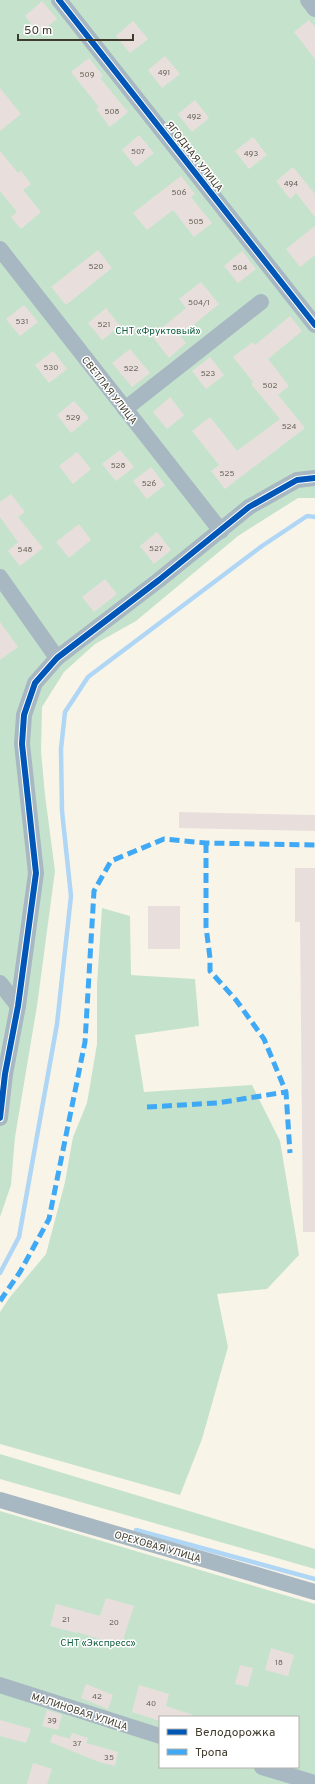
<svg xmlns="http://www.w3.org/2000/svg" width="315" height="1784" viewBox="0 0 315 1784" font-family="Overpass,sans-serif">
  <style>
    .green { fill: #c5e3cc; fill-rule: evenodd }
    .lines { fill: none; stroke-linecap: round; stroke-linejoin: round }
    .stream { stroke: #b0d6f5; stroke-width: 4.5 }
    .building { fill: #e8dfdd }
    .minor { stroke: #a8b8c2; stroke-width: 16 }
    .quiet { stroke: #3fa9f5; stroke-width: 5; stroke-dasharray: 10 5; stroke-linecap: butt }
    .cycleway-casing { stroke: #fff; stroke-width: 8 }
    .cycleway { stroke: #0057b8; stroke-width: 6 }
    .labels { text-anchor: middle; stroke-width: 3; stroke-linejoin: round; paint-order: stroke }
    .number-label { font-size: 8px; fill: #6a6459 }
    .street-label { font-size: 10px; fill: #403b2d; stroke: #fff }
    .park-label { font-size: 10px; fill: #125d3f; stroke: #fff }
  </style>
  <rect width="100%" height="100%" fill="#f9f4e8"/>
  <g class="green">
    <path d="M0 0H315V498H298L238 536 136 621 95 644 64 672 42 707 41 751 45 795 55 871 37 1006 15 1137 11 1185 0 1217Z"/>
    <path d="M102 908 130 916 131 975 195 979 199 1026 135 1035 144 1092 252 1085 280 1141 299 1255 267 1289 217 1294 228 1347 202 1439 180 1495 0 1444V1312L10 1297 46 1254 65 1182 73 1137 87 1103 97 1044V984Z"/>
    <path d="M0 1454 315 1549V1569L0 1479Z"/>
    <path d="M0 1511 315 1604V1784H0ZM160 1717H298V1767H160Z"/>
  </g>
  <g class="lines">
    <g class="stream">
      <path d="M0 1273 19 1237 57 1024 71 896 62 811 61 749 65 712 88 677 262 546 307 516 315 517"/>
      <path d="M136 1530 315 1579"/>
    </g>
  </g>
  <g class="building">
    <path d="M42 1 57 19 39 33 25 16Z"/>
    <path d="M309 20 315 27V59L294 32Z"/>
    <path d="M133 21 148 39 130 53 116 36Z"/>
    <path d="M165 56 180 74 162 88 148 70Z"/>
    <path d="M89 58 103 76 100 78 128 112 110 127 96 109 99 107 71 72Z"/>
    <path d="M0 88 21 114 0 131Z"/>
    <path d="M195 100 209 118 192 132 178 114Z"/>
    <path d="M139 135 154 153 136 167 122 150Z"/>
    <path d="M253 137 267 155 249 169 235 151Z"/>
    <path d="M0 151 18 173 21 171 31 184 23 190 41 212 21 229 11 217 17 212 0 191Z"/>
    <path d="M293 167 315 194V217L296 193 290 199 276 181Z"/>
    <path d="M181 176 195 194 191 197 212 223 194 237 173 210 147 230 133 213Z"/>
    <path d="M315 226V255L300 267 286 249Z"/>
    <path d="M98 250 112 268 66 305 51 287Z"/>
    <path d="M242 251 256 269 238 283 224 266Z"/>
    <path d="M201 282 219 304 180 336 186 343 169 358 152 336 186 308 179 299Z"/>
    <path d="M24 305 38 322 20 336 6 319Z"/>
    <path d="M106 308 120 326 102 340 88 323Z"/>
    <path d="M290 316 302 331 268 359 289 386 278 395 305 428 225 489 211 471 219 465 192 431 210 417 237 451 280 419 251 384 253 382 233 357 253 342 255 345Z"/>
    <path d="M130 349 150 373 132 387 112 363Z"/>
    <path d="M53 351 67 369 49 383 35 365Z"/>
    <path d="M210 357 224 375 206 389 192 371Z"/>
    <path d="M170 397 184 415 167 429 153 412Z"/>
    <path d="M74 401 89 418 71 433 57 415Z"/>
    <path d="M120 450 134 467 116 481 102 464Z"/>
    <path d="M77 452 91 469 73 484 59 466Z"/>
    <path d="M151 467 165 485 147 499 133 481Z"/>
    <path d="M11 494 25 512 18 517 43 548 20 566 8 551 18 542 0 517V502Z"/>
    <path d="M79 524 91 540 69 558 56 542Z"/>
    <path d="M157 532 171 550 154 564 140 546Z"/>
    <path d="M105 579 117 594 94 612 82 597Z"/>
    <path d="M0 622 18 647 0 660Z"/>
    <path d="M179 812 315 815V831L179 828Z"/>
    <path d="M295 868H315V1232H303L300 922H295Z"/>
    <rect x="148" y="906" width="32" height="43"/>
    <path d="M106 1598 134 1606 121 1646 77 1632V1633L50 1626 56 1604 100 1616Z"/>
    <path d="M271 1648 294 1655 288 1676 265 1670Z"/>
    <path d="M240 1665 253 1668 248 1687 235 1684Z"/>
    <path d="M86 1684 113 1695 108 1709 81 1698Z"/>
    <path d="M139 1685 169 1694 166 1706 193 1715 192 1717H160V1721L132 1712Z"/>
    <path d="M47 1710 62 1715 58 1730 42 1726Z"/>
    <path d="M0 1720 31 1729 26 1743 0 1736Z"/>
    <path d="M72 1733 88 1738 86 1743 118 1752 115 1766 99 1762 50 1742 53 1734 70 1739Z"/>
    <path d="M33 1763 52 1769 47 1784H27Z"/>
  </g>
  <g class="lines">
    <g class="minor">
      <path d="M59 0 315 325"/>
      <path d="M308 0 315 9"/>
      <path d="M0 249 221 531"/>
      <path d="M125 409 261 302"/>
      <path d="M0 577 57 658"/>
      <path d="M0 983 18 1006"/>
      <path d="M0 1118 5 1074 18 1006 36 873 22 744 24 715 35 683 57 658 159 580 249 507 297 480 315 478"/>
      <path d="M0 1500 315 1592"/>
      <path d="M0 1685 160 1736"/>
      <path d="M262 1767 315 1783"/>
    </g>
    <g class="quiet">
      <path d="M206 843V927L210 958V971L236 1000 264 1039 286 1092 290 1153"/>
      <path d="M147 1107 217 1103 286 1092"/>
      <path d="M0 1301 20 1272 49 1219 85 1042 94 891 111 861 164 839 206 843 315 845"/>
    </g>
    <g class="cycleway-casing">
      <g id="cycleway">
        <path d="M59 0 315 325"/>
        <path d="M0 1118 5 1074 18 1006 36 873 22 744 24 715 35 683 57 658 159 580 249 507 297 480 315 478"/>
      </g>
    </g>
    <use href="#cycleway" class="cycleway"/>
  </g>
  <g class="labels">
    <g class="number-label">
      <text x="164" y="75">491</text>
      <text x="87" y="77">509</text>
      <text x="112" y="114">508</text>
      <text x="194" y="119">492</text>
      <text x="138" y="154">507</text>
      <text x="251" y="156">493</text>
      <text x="291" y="186">494</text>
      <text x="179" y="195">506</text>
      <text x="196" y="224">505</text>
      <text x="96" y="269">520</text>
      <text x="240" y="270">504</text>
      <text x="199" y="305">504/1</text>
      <text x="22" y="324">531</text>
      <text x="104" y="327">521</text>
      <text x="51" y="370">530</text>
      <text x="131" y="371">522</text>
      <text x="208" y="376">523</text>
      <text x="270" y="388">502</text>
      <text x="73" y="420">529</text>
      <text x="289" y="429">524</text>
      <text x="118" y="468">528</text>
      <text x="227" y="476">525</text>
      <text x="149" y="486">526</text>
      <text x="156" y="551">527</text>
      <text x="25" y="552">548</text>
      <text x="66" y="1622">21</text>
      <text x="114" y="1625">20</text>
      <text x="279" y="1665">18</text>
      <text x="97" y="1699">42</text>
      <text x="151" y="1706">40</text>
      <text x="52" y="1723">39</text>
      <text x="77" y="1746">37</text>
      <text x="109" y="1760">35</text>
    </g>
    <g class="street-label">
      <text transform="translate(195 156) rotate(52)" y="4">ЯГОДНАЯ УЛИЦА</text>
      <text transform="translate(110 390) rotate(52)" y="4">СВЕТЛАЯ УЛИЦА</text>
      <text transform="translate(158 1546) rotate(16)" y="4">ОРЕХОВАЯ УЛИЦА</text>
      <text transform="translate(80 1711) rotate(18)" y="4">МАЛИНОВАЯ УЛИЦА</text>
    </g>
    <g class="park-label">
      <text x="158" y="334">СНТ «Фруктовый»</text>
      <text x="98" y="1646">СНТ «Экспресс»</text>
    </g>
  </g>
  <rect x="159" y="1716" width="140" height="52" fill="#ffffff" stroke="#b3b1ab"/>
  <rect x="167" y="1729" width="20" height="6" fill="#0057b8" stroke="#b3b1ab"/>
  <text x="195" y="1736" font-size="12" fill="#403b2d">Велодорожка</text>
  <rect x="167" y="1749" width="20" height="6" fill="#3fa9f5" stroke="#b3b1ab"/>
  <text x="195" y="1756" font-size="12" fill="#403b2d">Тропа</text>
  <path d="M18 34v6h115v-6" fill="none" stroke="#403b2d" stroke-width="2"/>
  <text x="24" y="34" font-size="12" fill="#403b2d" stroke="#ffffff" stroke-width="3" paint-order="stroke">50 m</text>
</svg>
